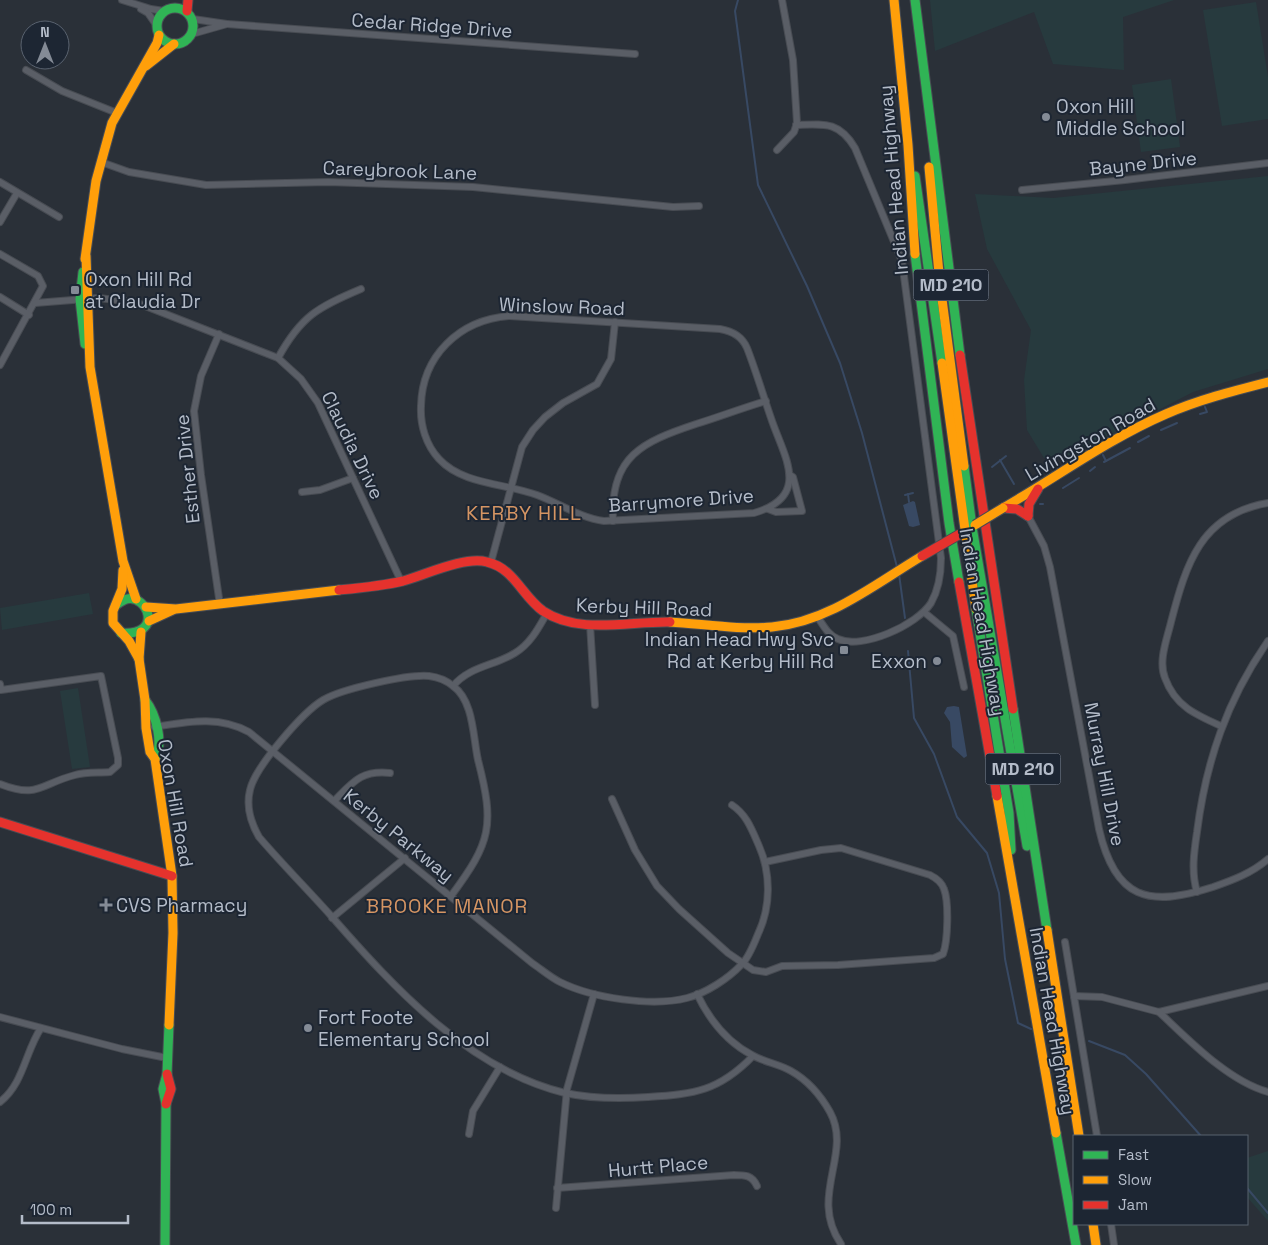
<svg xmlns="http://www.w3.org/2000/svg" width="1268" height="1245" viewBox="0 0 1268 1245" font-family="'Space Grotesk',sans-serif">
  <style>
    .green { fill: #273a3e }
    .water { fill: #384963 }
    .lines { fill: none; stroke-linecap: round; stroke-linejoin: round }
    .stream { stroke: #384963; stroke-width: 2 }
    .street-casing { stroke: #484c53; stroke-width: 8 }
    .fast-casing { stroke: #484c53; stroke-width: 11 }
    .slow-casing { stroke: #484c53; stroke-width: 11 }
    .jam-casing { stroke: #484c53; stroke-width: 11 }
    .street { stroke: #5a5e66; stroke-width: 6 }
    .fast { stroke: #30b455; stroke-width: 9 }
    .slow { stroke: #ff9f0a; stroke-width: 9 }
    .jam { stroke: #e5322d; stroke-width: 9 }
    .slow-bridge-casing { stroke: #484c53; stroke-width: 11; stroke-linecap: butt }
    .jam-bridge-casing { stroke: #484c53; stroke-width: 11; stroke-linecap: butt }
    .slow-bridge { stroke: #ff9f0a; stroke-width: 9 }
    .jam-bridge { stroke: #e5322d; stroke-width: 9 }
    .poi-dot { fill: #848b96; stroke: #1d2633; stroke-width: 2 }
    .labels { text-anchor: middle; stroke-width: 4; stroke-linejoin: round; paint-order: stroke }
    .shield { fill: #1d2633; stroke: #878f9c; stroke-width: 1 }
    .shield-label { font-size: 18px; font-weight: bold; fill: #b4bcc9 }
    .street-label { font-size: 19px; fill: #b4bcc9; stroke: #1d2633 }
    .poi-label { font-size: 19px; fill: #b4bcc9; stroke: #1d2633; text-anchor: start }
    .neighbourhood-label { font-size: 20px; letter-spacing: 1px; fill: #d59563; stroke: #1d2633 }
  </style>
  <rect width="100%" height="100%" fill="#2a3038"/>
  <g class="green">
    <path d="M930 0H1174L1123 17 1124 70 1053 64 1034 12 935 51Z"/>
    <path d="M1256 2 1268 77V119L1222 126 1203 10Z"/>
    <path d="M1171 79 1180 147 1141 152 1132 85Z"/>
    <path d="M1268 176V369L1193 392 1070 456 1044 458 1027 430 1024 380 1031 330 987 249 975 194 1053 198Z"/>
    <path d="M89 593 93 614 2 630 0 608Z"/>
    <path d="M78 688 90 767 72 769 60 691Z"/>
    <path d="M1268 1151V1221L1247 1197V1158Z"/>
  </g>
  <g class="water">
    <path d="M913 501 915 502 920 525 913 527 909 526 903 505Z"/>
    <path d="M954 706 959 707 967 756 964 758 952 747 950 722 944 713 947 707Z"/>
  </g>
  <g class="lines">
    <g class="stream">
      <path d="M738 0 735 11 758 185 807 286 840 363 862 433 897 567"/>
      <path d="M1200 414 1207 412 1205 407"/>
      <path d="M1161 430 1177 423"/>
      <path d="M1138 442 1149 436"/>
      <path d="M1103 455 1106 461"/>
      <path d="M1000 460 1014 484"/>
      <path d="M1104 462 1130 448"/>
      <path d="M992 467 1006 456"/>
      <path d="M1090 471 1095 467"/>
      <path d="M1063 488 1079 478"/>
      <path d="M908 494 909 502"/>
      <path d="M905 495 913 493"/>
      <path d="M1040 504H1043"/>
      <path d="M899 574 905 618"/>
      <path d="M908 651 914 718 934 754 957 817 987 853 999 893 1005 959 1018 1023 1031 1029"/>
      <path d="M1089 1041 1125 1055 1146 1074 1201 1136"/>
      <path d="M1247 1188 1268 1213"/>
    </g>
    <g class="street-casing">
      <g id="street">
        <path d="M122 0 151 9 164 11"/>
        <path d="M141 9 148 13 157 26"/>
        <path d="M227 24 635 54"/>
        <path d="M192 34 227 24 193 19"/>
        <path d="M26 70 62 91 117 113"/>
        <path d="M796 125C824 124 839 121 855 148L902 261 941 558C941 574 939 589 931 603 917 625 862 650 838 639 828 635 823 625 817 616"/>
        <path d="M777 150 794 132 797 123 793 60 782 0"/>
        <path d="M101 162 129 172 206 185 328 182 473 187 673 207 699 206"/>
        <path d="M0 182 59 217"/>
        <path d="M1022 190 1125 180 1268 163"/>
        <path d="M0 222 17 193"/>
        <path d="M0 254 38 276 43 286 0 365"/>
        <path d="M0 297 29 315"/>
        <path d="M35 303 98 298 135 302 278 358 301 379 318 403 401 581"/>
        <path d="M509 316 720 329C732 331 742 336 747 348 756 371 763 395 771 418 783 455 813 496 754 513L604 521C580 518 559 503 537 495 505 483 463 485 439 459 426 445 420 425 421 406 422 356 459 320 509 316Z"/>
        <path d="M219 334 201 376 194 411 201 475 220 605"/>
        <path d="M278 358C301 316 318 307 361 289"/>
        <path d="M302 492 320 490 353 478"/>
        <path d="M768 509 776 512 802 511 793 477 790 475"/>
        <path d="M1028 516 1044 546 1050 567 1099 829C1115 899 1148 908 1213 887 1233 880 1252 873 1268 859"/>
        <path d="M613 521C610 456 642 442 696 424 719 417 742 408 766 401"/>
        <path d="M491 562 522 447 533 430 545 417 563 403 597 384 611 359 615 322"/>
        <path d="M924 612 953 636 964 687"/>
        <path d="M590 624 595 705"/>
        <path d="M0 684 1 690 101 676 118 758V765L110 772C98 773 86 772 75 775 40 784 38 799 0 784"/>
        <path d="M453 686C470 666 494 666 515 653 530 644 538 629 547 613"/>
        <path d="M1221 726C1196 715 1175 706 1165 678 1158 661 1167 639 1171 622 1186 564 1201 514 1268 503"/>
        <path d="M154 727C187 722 218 715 249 732L532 963C541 969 550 977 560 982 592 998 652 1007 687 998 706 993 728 979 742 964 749 957 754 944 758 934 771 907 771 873 759 846 752 830 747 815 732 805"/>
        <path d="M612 799 635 850 657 886 679 909 728 953 753 970 766 972 782 966 838 965 934 958 943 954C948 941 949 902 944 889 942 883 936 878 930 875L841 848 821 850 765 862"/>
        <path d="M334 801C353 782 361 770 390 773"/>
        <path d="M1197 892C1191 872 1194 852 1197 832 1206 761 1227 700 1268 641"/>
        <path d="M451 896C491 842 495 826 478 760 473 738 474 701 453 686 447 681 437 677 429 676 408 674 341 689 323 700 303 712 255 767 250 790 246 806 251 823 259 837 283 865 309 891 333 918 395 989 470 1070 565 1093 593 1099 620 1099 648 1097 695 1094 719 1091 753 1056"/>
        <path d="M332 918 405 858"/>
        <path d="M1065 942 1097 1136"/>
        <path d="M697 994C709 1019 727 1042 752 1055 764 1062 779 1064 791 1071 807 1080 821 1096 830 1112 853 1154 808 1196 841 1244"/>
        <path d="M1074 996 1102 997 1159 1012 1268 986"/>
        <path d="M1159 1012C1189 1040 1228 1081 1268 1092"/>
        <path d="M0 1017 122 1049 167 1058"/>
        <path d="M0 1102C24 1083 25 1052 41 1028"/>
        <path d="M469 1134 473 1111 500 1067"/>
        <path d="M557 1188 734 1175C745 1175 752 1175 757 1186"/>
        <path d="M556 1208 567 1089 594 994"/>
        <path d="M1111 1224 1114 1245"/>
      </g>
    </g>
    <g class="fast-casing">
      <g id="fast">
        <path d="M915 0 960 355"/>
        <circle cx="175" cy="26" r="18"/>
        <path d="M915 176 942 363"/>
        <path d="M915 254 949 523 959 582"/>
        <path d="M83 272 80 299 85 344"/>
        <path d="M964 466 972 527 1027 846"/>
        <path d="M116 605C119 603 123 600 127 599 147 594 165 636 121 633"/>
        <path d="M976 609 1009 813 1011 850"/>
        <path d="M145 700C156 714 164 743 155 759"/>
        <path d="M1013 709 1047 930"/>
        <path d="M1056 1133 1076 1245"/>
        <path d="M165 1245 166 1104 163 1089 167 1074 169 1025"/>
      </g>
    </g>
    <g class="slow-casing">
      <g id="slow">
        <path d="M894 0 908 145 915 254"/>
        <path d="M146 66 174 44"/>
        <path d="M929 167 940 284 964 466"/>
        <path d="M86 256 90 367 123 561 136 599"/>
        <path d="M85 259 96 181 112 123 157 43 159 35"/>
        <path d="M942 363 976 609"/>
        <path d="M1003 508C1057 477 1108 439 1166 414 1198 400 1233 391 1268 382"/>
        <path d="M123 570 122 589 113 611V623L129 641 139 659"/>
        <path d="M146 607 176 609 339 590"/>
        <path d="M149 621 173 610"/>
        <path d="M670 622C704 624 738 630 772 627 829 622 875 584 922 556"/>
        <path d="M141 632 139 659 145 700 146 728 150 752 155 759 172 876 173 933 169 1025"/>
        <path d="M997 796 1056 1133"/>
        <path d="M1047 930 1079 1136"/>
        <path d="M1093 1224 1096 1245"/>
      </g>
    </g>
    <g class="jam-casing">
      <g id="jam">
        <path d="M187 11 188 0"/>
        <path d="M960 355 1013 709"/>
        <path d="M1003 508 1017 509 1028 516"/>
        <path d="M1028 516 1029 504 1038 489"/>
        <path d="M959 582 997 796"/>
        <path d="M339 590C360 588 382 586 403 581 425 575 464 556 487 562 514 568 522 596 543 611 579 635 629 621 670 622"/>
        <path d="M0 822 172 876"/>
        <path d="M166 1104 171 1089 167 1074"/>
      </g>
    </g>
    <use href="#street" class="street"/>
    <use href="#fast" class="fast"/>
    <use href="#slow" class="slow"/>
    <use href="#jam" class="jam"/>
    <g class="slow-bridge-casing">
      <path id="slow-bridge" d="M975 525 1003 508"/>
    </g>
    <g class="jam-bridge-casing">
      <path id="jam-bridge" d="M922 556 960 534"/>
    </g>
    <use href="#slow-bridge" class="slow-bridge"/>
    <use href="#jam-bridge" class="jam-bridge"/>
  </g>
  <g class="poi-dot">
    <circle cx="1046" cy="117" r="5"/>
    <rect x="70" y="285" width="10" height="10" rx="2.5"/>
    <rect x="839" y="645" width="10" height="10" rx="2.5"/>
    <circle cx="937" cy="661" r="5"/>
    <path d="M103.5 897.5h5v5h5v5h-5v5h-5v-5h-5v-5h5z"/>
    <circle cx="308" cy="1028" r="5"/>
  </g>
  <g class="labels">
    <g class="shield">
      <rect x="913.5" y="269.5" width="75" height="31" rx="4"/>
      <rect x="985.5" y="753.5" width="75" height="31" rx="4"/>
    </g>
    <g class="shield-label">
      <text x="951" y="291">MD 210</text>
      <text x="1023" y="775">MD 210</text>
    </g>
    <g class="street-label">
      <text transform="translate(432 25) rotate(4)" y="7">Cedar Ridge Drive</text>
      <text transform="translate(1143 163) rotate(-6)" y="7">Bayne Drive</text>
      <text transform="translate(400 170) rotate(2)" y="7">Careybrook Lane</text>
      <text transform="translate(893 180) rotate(-95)" y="7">Indian Head Highway</text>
      <text transform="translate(562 306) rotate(2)" y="7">Winslow Road</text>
      <text transform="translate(1090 439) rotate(-30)" y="7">Livingston Road</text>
      <text transform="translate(353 445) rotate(64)" y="7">Claudia Drive</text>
      <text transform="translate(187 469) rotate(-96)" y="7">Esther Drive</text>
      <text transform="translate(681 500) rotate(-4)" y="7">Barrymore Drive</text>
      <text transform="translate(644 607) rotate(2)" y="7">Kerby Hill Road</text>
      <text transform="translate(983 622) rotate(80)" y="7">Indian Head Highway</text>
      <text transform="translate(1105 774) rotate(79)" y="7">Murray Hill Drive</text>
      <text transform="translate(176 803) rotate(80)" y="7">Oxon Hill Road</text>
      <text transform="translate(399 835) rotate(39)" y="7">Kerby Parkway</text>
      <text transform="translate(1053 1021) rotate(80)" y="7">Indian Head Highway</text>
      <text transform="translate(658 1166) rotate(-5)" y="7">Hurtt Place</text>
    </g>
    <g class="poi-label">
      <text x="1056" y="113">Oxon Hill<tspan x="1056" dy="22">Middle School</tspan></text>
      <text x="85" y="286">Oxon Hill Rd<tspan x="85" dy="22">at Claudia Dr</tspan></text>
      <text x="834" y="646" text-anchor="end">Indian Head Hwy Svc<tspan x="834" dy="22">Rd at Kerby Hill Rd</tspan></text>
      <text x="927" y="668" text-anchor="end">Exxon</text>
      <text x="116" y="912">CVS Pharmacy</text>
      <text x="318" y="1024">Fort Foote<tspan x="318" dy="22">Elementary School</tspan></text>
    </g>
    <g class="neighbourhood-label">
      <text x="524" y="520">KERBY HILL</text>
      <text x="447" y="913">BROOKE MANOR</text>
    </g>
  </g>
  <rect x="1073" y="1135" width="175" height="90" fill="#1d2633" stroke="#59626f"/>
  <rect x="1083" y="1151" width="25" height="8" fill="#30b455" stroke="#59626f"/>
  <text x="1118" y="1160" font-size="15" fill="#b4bcc9">Fast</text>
  <rect x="1083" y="1176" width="25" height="8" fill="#ff9f0a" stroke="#59626f"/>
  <text x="1118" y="1185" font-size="15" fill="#b4bcc9">Slow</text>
  <rect x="1083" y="1201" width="25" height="8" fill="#e5322d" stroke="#59626f"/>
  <text x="1118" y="1210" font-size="15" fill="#b4bcc9">Jam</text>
  <g transform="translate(45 45)"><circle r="24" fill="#1d2633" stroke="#59626f"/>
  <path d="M0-4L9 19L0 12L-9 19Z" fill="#848b96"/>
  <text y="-8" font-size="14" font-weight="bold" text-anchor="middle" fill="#b4bcc9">N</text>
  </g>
  <path d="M22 1215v8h106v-8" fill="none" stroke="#b4bcc9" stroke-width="2.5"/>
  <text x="30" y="1215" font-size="15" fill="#b4bcc9" stroke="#1d2633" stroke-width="4" paint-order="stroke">100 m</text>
</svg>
